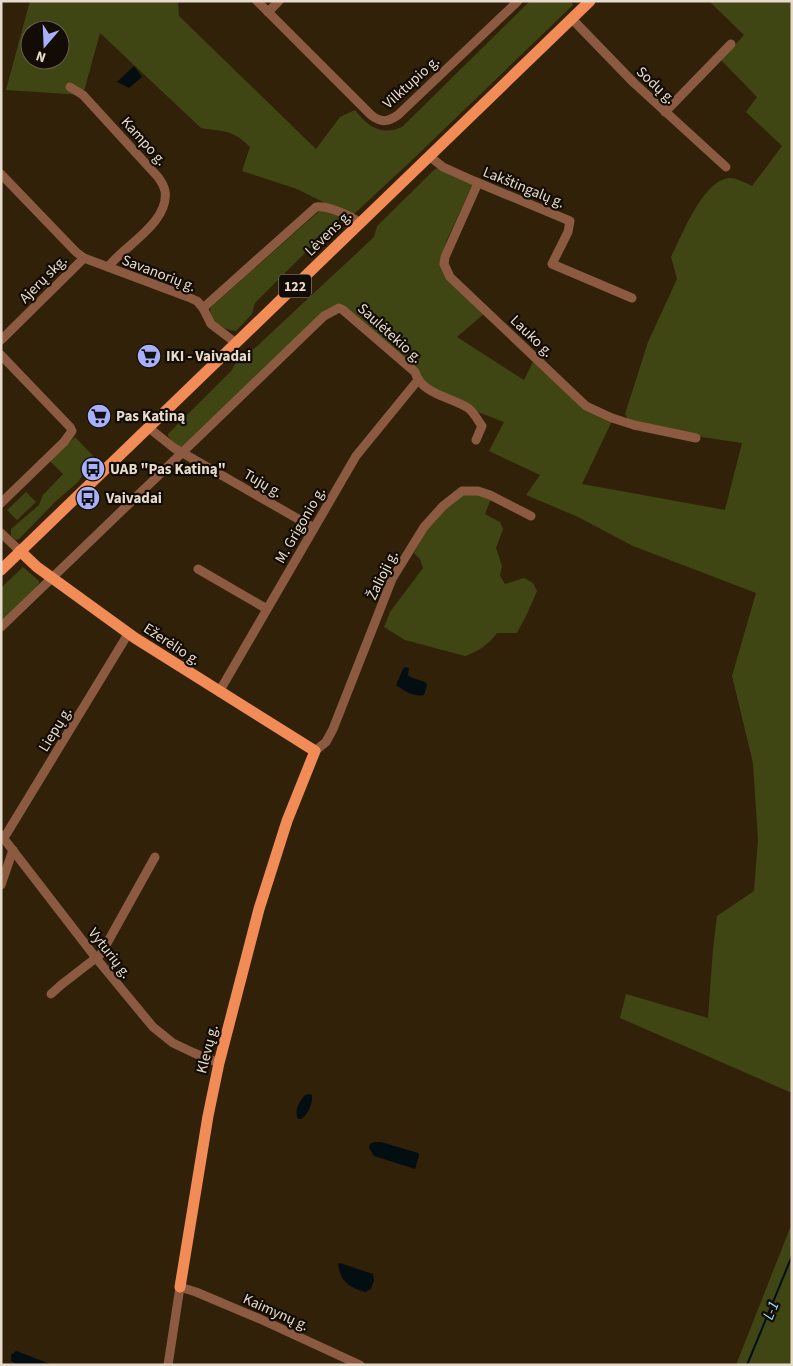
<svg xmlns="http://www.w3.org/2000/svg" width="793" height="1366" viewBox="0 0 793 1366" font-family="'Source Sans 3',sans-serif">
  <style>
    .green { fill: #3f4613; fill-rule: evenodd }
    .water { fill: #030e13 }
    .lines { fill: none; stroke-linecap: round; stroke-linejoin: round }
    .stream { stroke: #030e13; stroke-width: 2 }
    .minor { stroke: #8b5a40; stroke-width: 9 }
    .major { stroke: #f28c56; stroke-width: 11 }
    .labels { text-anchor: middle; stroke-width: 4.5; stroke-linejoin: round; paint-order: stroke }
    .shield { fill: #130c04; stroke: #a79d91; stroke-width: 1 }
    .shield-label { font-size: 14px; font-weight: bold; fill: #e6dbcd }
    .street-label { font-size: 15px; fill: #e6dbcd; stroke: #130c04 }
    .poi-label { font-size: 15px; font-weight: bold; fill: #e6dbcd; stroke: #130c04; text-anchor: start }
    .water-label { font-size: 16px; font-style: italic; fill: #94dbf9; stroke: #130c04 }
  </style>
  <rect width="100%" height="100%" fill="#312108"/>
  <g class="green">
    <path d="M30 1H178L179 16 316 149 340 117 355 110C368 127 381 136 402 127L530 1H571L573 5 409 163 329 237 314 244 255 303 252 314 236 331C222 329 211 324 210 308L327 204 297 189 242 171 250 147C232 129 225 132 201 128L100 33 83 95 6 90ZM30 30H60V60H30Z"/>
    <path d="M709 1H792V1093L620 1018 626 994 708 1018 713 949 717 916 754 891 758 840 753 763 732 676 756 593 633 546 578 517 526 495 540 475 489 451 504 422 470 409 428 389 339 308 181 452 168 436V434L232 370C236 359 246 353 255 348L374 237 377 226 435 169 443 167 474 181 447 240 441 260 485 313 457 337 524 380 534 360 612 421 582 484 725 510 742 443 695 436 629 422 625 414 648 342 677 279 671 257C682 236 703 179 730 178 737 178 746 183 752 186L782 146 746 112 757 97 721 60 744 35Z"/>
    <path d="M75 437 97 460 88 467 78 482 56 501 19 539 16 540 11 536V529L39 505 43 495 63 474 50 461Z"/>
    <path d="M26 492 36 502 17 520 7 510Z"/>
    <path d="M477 493 491 499 485 514 500 522 503 529 496 548 502 566 500 576 505 584 524 578 533 583 537 591 528 612 517 633H497C489 644 478 652 465 656L405 640 384 627 390 612 423 568 420 559 414 553 430 522 459 495Z"/>
    <path d="M23 567 39 581V584L1 622V588Z"/>
    <path d="M792 1223V1365H736Z"/>
  </g>
  <g class="water">
    <path d="M134 66 142 77 129 88 117 82Z"/>
    <path d="M405 667 409 668 408 675 410 677 425 682 427 685 424 695C414 697 404 691 396 685L403 669Z"/>
    <path d="M309 1094 312 1095C313 1103 308 1115 301 1119H298C294 1110 299 1102 305 1095Z"/>
    <path d="M374 1142H381L418 1153 419 1155 415 1169 374 1156 369 1148 370 1144Z"/>
    <path d="M340 1263 373 1274 374 1280 371 1289 365 1292C348 1287 341 1282 338 1264Z"/>
    <path d="M16 1351 19 1352 53 1365H18L11 1361V1355Z"/>
  </g>
  <g class="lines">
    <path class="stream" d="M747 1365 792 1256"/>
    <g class="minor">
      <path d="M257 1 371 115C381 123 388 122 398 115L518 1"/>
      <path d="M268 12 279 1"/>
      <path d="M572 19 634 83 726 167"/>
      <path d="M70 87 83 95 158 177C161 181 164 186 165 191 170 222 124 246 108 267"/>
      <path d="M665 112 731 44"/>
      <path d="M429 156 443 167 474 181 570 221 568 232 552 264 632 298"/>
      <path d="M1 174 76 252 84 258 188 297 197 301 203 308 316 207C327 205 352 216 360 223"/>
      <path d="M478 183 445 257 444 264 450 277 586 406 612 418 634 425 696 438"/>
      <path d="M203 308 211 324 236 343"/>
      <path d="M1 340 84 258"/>
      <path d="M1 355 70 427 72 431 64 442 1 503"/>
      <path d="M149 428 174 448 314 528"/>
      <path d="M1 533 20 551"/>
      <path d="M198 569 267 609"/>
      <path d="M1 627 324 316 339 308 343 310 415 372C421 394 451 397 468 408 474 412 478 421 482 426L476 440"/>
      <path d="M219 692 356 456 418 380"/>
      <path d="M315 751 326 742 333 729 392 579 424 527 443 506 462 491H478L490 495 531 516"/>
      <path d="M1 835 96 958 153 1027 173 1043 194 1053 219 1063"/>
      <path d="M4 838 128 634"/>
      <path d="M1 885 13 850"/>
      <path d="M51 994 61 985 101 954 155 857"/>
      <path d="M168 1365 180 1287 196 1292 260 1319 360 1365"/>
    </g>
    <g class="major">
      <path d="M20 551 37 567 135 638 315 751 287 821 259 909 219 1063 208 1116 180 1287"/>
      <path d="M1 570 590 1"/>
    </g>
  </g>
  <defs>
    <g id="supermarket-disc" transform="scale(1.25)"><circle r="9.5" fill="#a8b0fc" stroke="#130c04"/><path d="M-6-5.5h2.5l.6 2H6L4.5 2H-2.5L-4.4-4H-6ZM-1.5 3.2a1.3 1.3 0 1 0 .1 0ZM3 3.2a1.3 1.3 0 1 0 .1 0Z" fill="#111"/></g>
    <g id="bus-disc" transform="scale(1.25)"><circle r="9.5" fill="#a8b0fc" stroke="#130c04"/><path d="M-5-6H5V4H4V6H2V4H-2V6H-4V4H-5ZM-3.5-4V0h7V-4ZM-3.5 1.2v1.5H-2V1.2ZM2 1.2v1.5H3.5V1.2Z" fill="#111"/></g>
  </defs>
  <g fill-rule="evenodd">
    <use href="#supermarket-disc" x="149" y="356"/>
    <use href="#supermarket-disc" x="99" y="416"/>
    <use href="#bus-disc" x="93" y="469"/>
    <use href="#bus-disc" x="88" y="498"/>
  </g>
  <g class="labels">
    <rect class="shield" x="279" y="274.5" width="32" height="23" rx="4"/>
    <g class="shield-label">
      <text x="295" y="291">122</text>
    </g>
    <g class="street-label">
      <text transform="translate(411 82) rotate(-42)" y="5">Vilktupio g.</text>
      <text transform="translate(656 85) rotate(43)" y="5">Sodų g.</text>
      <text transform="translate(144 141) rotate(48)" y="5">Kampo g.</text>
      <text transform="translate(524 187) rotate(22)" y="5">Lakštingalų g.</text>
      <text transform="translate(328 233) rotate(-44)" y="5">Lėvens g.</text>
      <text transform="translate(159 273) rotate(21)" y="5">Savanorių g.</text>
      <text transform="translate(43 279) rotate(-45)" y="5">Ajerų skg.</text>
      <text transform="translate(390 333) rotate(42)" y="5">Saulėtekio g.</text>
      <text transform="translate(532 336) rotate(44)" y="5">Lauko g.</text>
      <text transform="translate(263 483) rotate(30)" y="5">Tujų g.</text>
      <text transform="translate(300 525) rotate(-60)" y="5">M. Grigonio g.</text>
      <text transform="translate(382 575) rotate(-64)" y="5">Žalioji g.</text>
      <text transform="translate(172 644) rotate(33)" y="5">Ežerėlio g.</text>
      <text transform="translate(55 729) rotate(-59)" y="5">Liepų g.</text>
      <text transform="translate(110 953) rotate(52)" y="5">Vyturių g.</text>
      <text transform="translate(207 1049) rotate(-76)" y="5">Klevų g.</text>
      <text transform="translate(276 1312) rotate(24)" y="5">Kaimynų g.</text>
    </g>
    <g class="poi-label">
      <text x="166" y="361">IKI - Vaivadai</text>
      <text x="116" y="421">Pas Katiną</text>
      <text x="110" y="474">UAB "Pas Katiną"</text>
      <text x="106" y="503">Vaivadai</text>
    </g>
    <g class="water-label">
      <text transform="translate(770 1310) rotate(-68)" y="6">L-1</text>
    </g>
  </g>
  <rect width="793" height="1366" fill="none" stroke="#e6dbcd" stroke-width="5"/>
  <g transform="translate(45 45) rotate(199)"><circle r="24" fill="#130c04" stroke="#675f54"/>
  <path d="M0-4L9 19L0 12L-9 19Z" fill="#a8b0fc"/>
  <text y="-8" font-size="14" font-weight="bold" text-anchor="middle" fill="#e6dbcd">N</text>
  </g>
</svg>
